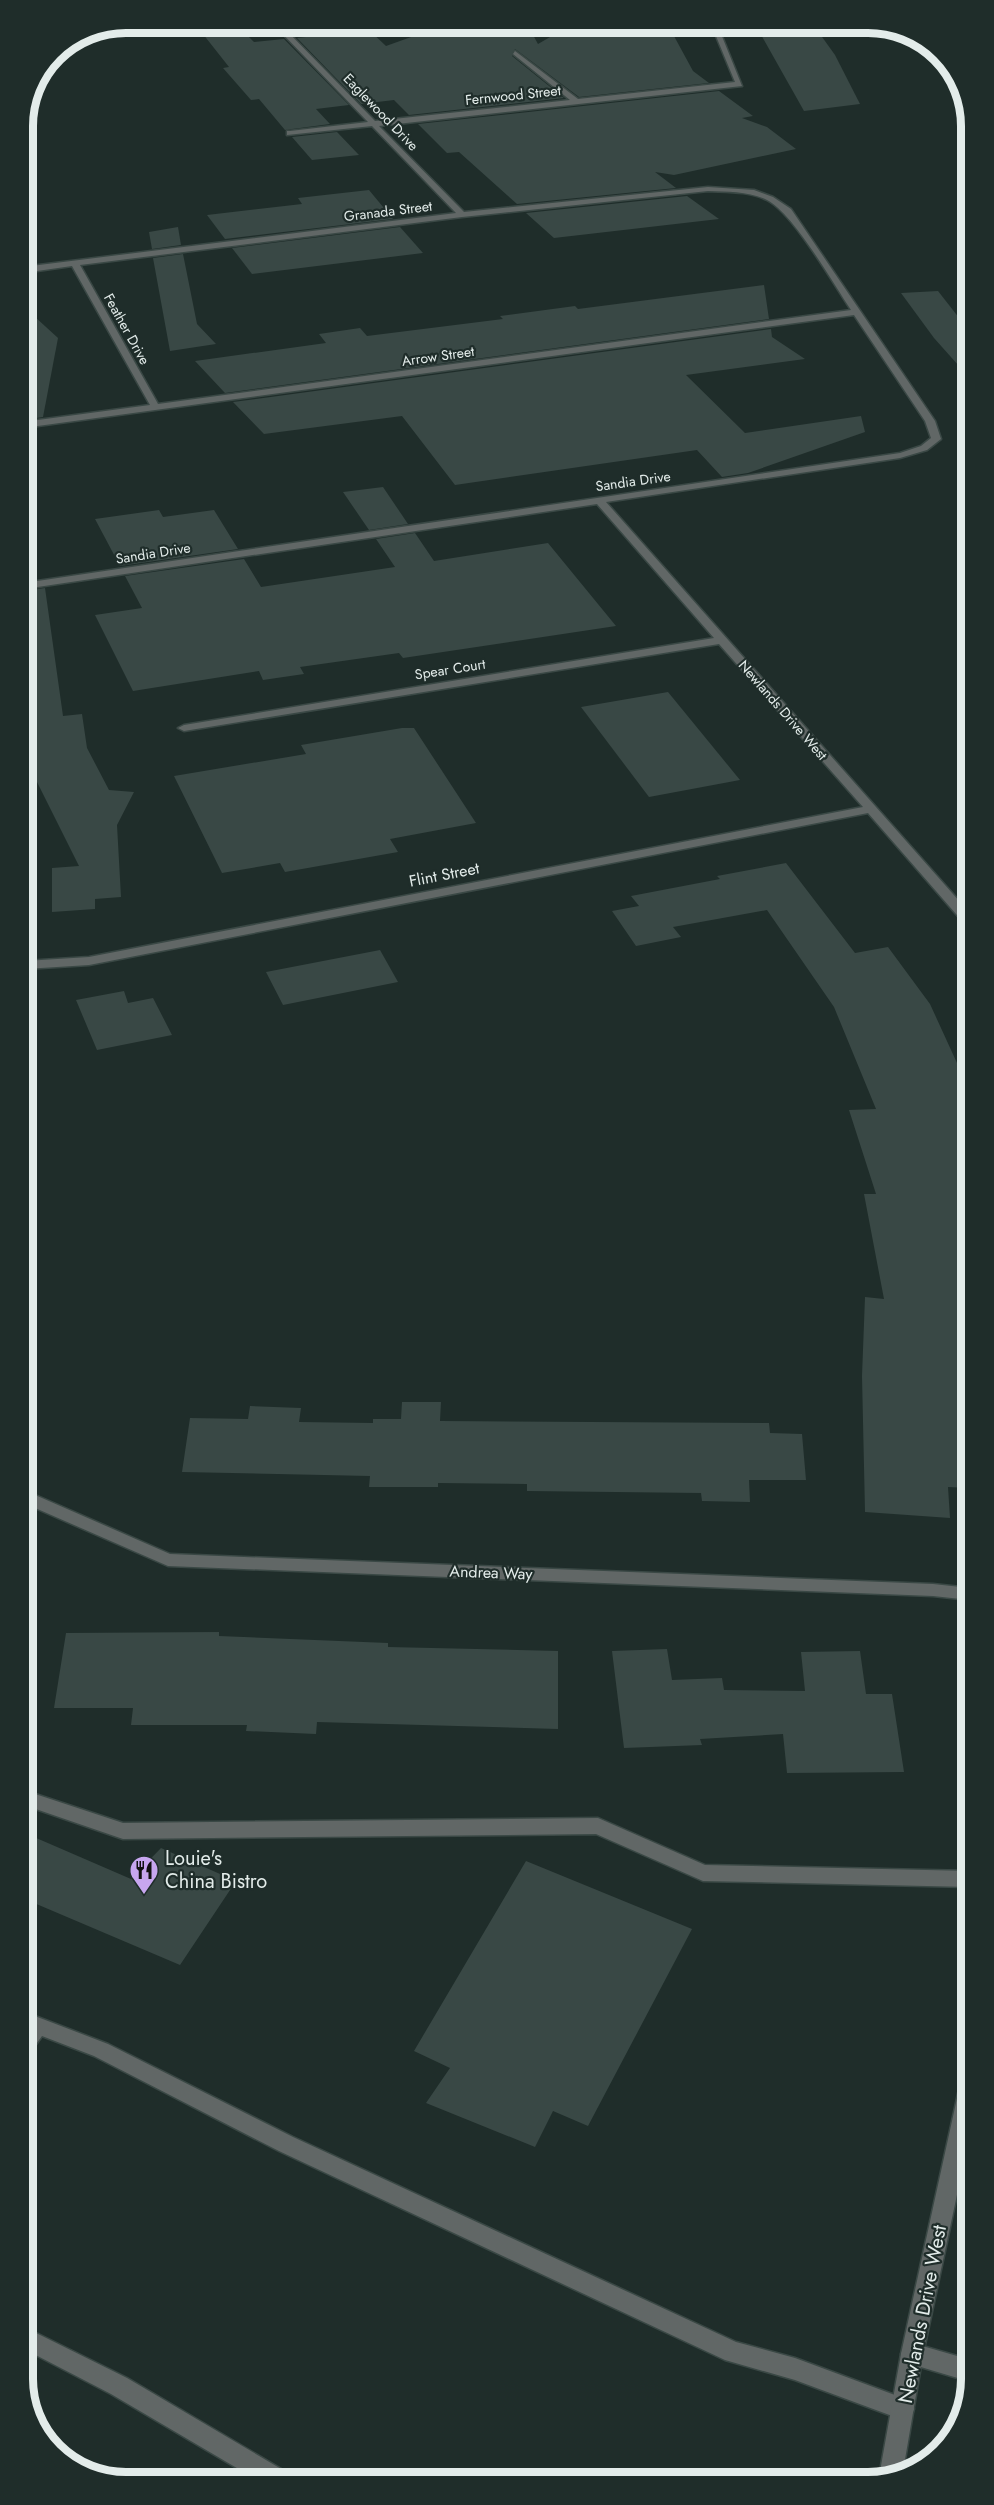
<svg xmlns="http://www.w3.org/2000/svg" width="994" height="2505" viewBox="0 0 994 2505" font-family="Jost,sans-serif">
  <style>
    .building { fill: #394845 }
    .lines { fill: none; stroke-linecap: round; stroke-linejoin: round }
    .lane-casing { stroke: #3a4845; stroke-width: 3 }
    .street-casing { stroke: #3a4845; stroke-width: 3 }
    .lane { fill: #616766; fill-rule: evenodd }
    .street { fill: #616766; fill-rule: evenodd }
    .labels { text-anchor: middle; stroke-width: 4.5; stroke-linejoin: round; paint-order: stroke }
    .far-street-label { font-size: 14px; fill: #e3ecea; stroke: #1f2d2a }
    .street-label { font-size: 16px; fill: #e3ecea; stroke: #1f2d2a }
    .near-poi-label { font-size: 20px; fill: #e3ecea; stroke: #1f2d2a; text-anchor: start }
    .near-street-label { font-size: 20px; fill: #e3ecea; stroke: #1f2d2a }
    .rim { fill: none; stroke: #e3ecea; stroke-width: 8 }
  </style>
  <rect width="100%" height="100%" fill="#1f2d2a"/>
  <g class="building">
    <path d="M812 23 835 55 860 104 804 111 755 24Z"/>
    <path d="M637 25H668L693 71 709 83 579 97 515 49 512 56 564 98 409 115 394 100 361 104 297 38 369 30 386 46 439 27 528 26 538 44 569 26H585L641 34Z"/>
    <path d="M199 29H241L254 42 284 39 349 105 316 109 330 124 285 130 259 99 251 100 223 68 229 67Z"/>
    <path d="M719 91 753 116 742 118 767 127 796 149 674 175 655 172 676 188 517 204 459 152 447 153 418 124Z"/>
    <path d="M337 132 359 155 312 160 292 137Z"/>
    <path d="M369 190 393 219 225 239 207 215 302 204 298 198Z"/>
    <path d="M687 196 719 219 554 238 526 213Z"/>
    <path d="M178 227 181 245 152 249 149 232Z"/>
    <path d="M400 227 423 253 252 274 232 248Z"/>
    <path d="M183 254 197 324 216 344 170 351 153 258Z"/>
    <path d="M764 285 769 319 225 393 195 361 326 343 319 334 360 328 367 336 503 319 500 316 575 306 578 309Z"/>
    <path d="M938 291 967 328V375L934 338 901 293Z"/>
    <path d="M23 306 58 338 43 417 23 420Z"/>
    <path d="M771 329 772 337 805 359 686 375 745 433 861 416 865 432 748 473 722 477 697 450 455 485 402 416 264 434 233 402Z"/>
    <path d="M383 487 408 524 369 530 343 492Z"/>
    <path d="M159 510 163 517 214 510 238 549 120 566 95 519Z"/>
    <path d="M415 533 434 561 548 543 616 626 403 658 399 653 300 667 304 674 263 680 259 671 133 691 95 615 142 608 125 576 244 559 261 587 395 567 376 539Z"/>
    <path d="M45 588 63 716 82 714 87 748 109 790 134 792 117 825 121 897 95 899V909L52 912V868L79 866 24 756V591Z"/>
    <path d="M668 692 740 780 649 797 581 707Z"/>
    <path d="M402 728H414L476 823 390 839 398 852 285 872 280 863 222 873 174 776 306 754 301 745Z"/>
    <path d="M786 863 855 953 888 947 930 1004 968 1087 969 1247H959L969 1287V1369H965L969 1435V1488L948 1487 950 1518 865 1512 862 1376 865 1297 884 1299 864 1194H876L849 1110 876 1109 834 1007 767 910 673 927 681 937 636 946 612 911 639 906 631 896 720 879 717 876Z"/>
    <path d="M380 950 398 982 283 1005 266 972Z"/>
    <path d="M124 991 128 1003 153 998 172 1035 97 1050 76 1000Z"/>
    <path d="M402 1402H441L440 1421 769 1423 770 1433 802 1434 806 1480H749L750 1502 702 1501 701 1493 527 1491V1484L438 1483V1487H369L370 1476 182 1472 190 1418 248 1419 250 1406 301 1408 299 1422 373 1423V1419H401Z"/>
    <path d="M219 1632V1636L388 1643V1647L558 1651V1729L317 1722 316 1734 246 1731 247 1725H131L133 1708H54L66 1633Z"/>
    <path d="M667 1649 672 1680 722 1678 724 1690 805 1691 801 1652 860 1651 866 1694H892L904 1772 787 1773 783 1734 700 1739 702 1745 624 1748 612 1651Z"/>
    <path d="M27 1834 131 1879 161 1848 236 1881 180 1965 27 1900Z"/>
    <path d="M526 1861 692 1929 588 2126 553 2111 535 2147 426 2103 450 2068 414 2051Z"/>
  </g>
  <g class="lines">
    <g class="lane-casing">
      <g id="lane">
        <path d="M26 1791 123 1823 598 1818 705 1865 970 1871V1887L703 1881 596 1834 123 1839 27 1806Z"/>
        <path d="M27 2013 108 2044 293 2137 736 2342 795 2358 911 2401 914 2409 911 2417 903 2420 795 2380 725 2360 279 2151 94 2056 42 2036 34 2047 27 2050Z"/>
        <path d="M28 2329 127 2378 288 2473 292 2481H259L111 2394 28 2351Z"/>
        <path d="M912 2343 971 2360V2382L904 2362 901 2354 904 2346Z"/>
      </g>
    </g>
    <g class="street-casing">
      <g id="street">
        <path d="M711 24H717L742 86 379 126 464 212 708 187 754 190 773 197 791 209 935 421 941 439 927 450 900 458 606 502 968 911V923L963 922 868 813 89 965 25 969V961L89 957 863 807 719 644 184 731 178 728 184 725 714 638 597 504 24 589V583L900 453 921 446 931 438 925 421 854 315 23 428V422L150 405 72 266 23 273V267L456 213 372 126 287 135V131H290L368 122 277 28H284L375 121 570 100 513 54 515 51 578 99 735 82ZM708 191C728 192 749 191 767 200 793 213 833 283 851 310L158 404 80 265 462 217Z"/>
        <path d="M26 1491 170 1554 933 1584 970 1588V1600L933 1596 168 1566 26 1504Z"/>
        <path d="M971 2071V2129L923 2354 902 2477H879L901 2354 961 2080 964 2074Z"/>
      </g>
    </g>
    <use href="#lane" class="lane"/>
    <use href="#street" class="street"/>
  </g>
  <defs>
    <g id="restaurant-pin" transform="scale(1.5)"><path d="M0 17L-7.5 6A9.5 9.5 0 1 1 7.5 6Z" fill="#c7a6ef" stroke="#1f2d2a"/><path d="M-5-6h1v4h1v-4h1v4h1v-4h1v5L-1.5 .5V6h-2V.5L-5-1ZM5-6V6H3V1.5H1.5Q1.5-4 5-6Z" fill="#111"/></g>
  </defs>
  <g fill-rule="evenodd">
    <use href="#restaurant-pin" x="144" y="1870"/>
  </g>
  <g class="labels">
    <g class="far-street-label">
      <text transform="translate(513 95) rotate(-6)" y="5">Fernwood Street</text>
      <text transform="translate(381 112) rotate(46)" y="5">Eaglewood Drive</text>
      <text transform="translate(388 211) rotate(-7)" y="5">Granada Street</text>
      <text transform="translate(127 329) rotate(61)" y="5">Feather Drive</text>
      <text transform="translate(438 356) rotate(-8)" y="5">Arrow Street</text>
      <text transform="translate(633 481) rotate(-8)" y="5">Sandia Drive</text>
      <text transform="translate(153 553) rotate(-9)" y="5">Sandia Drive</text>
      <text transform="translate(450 669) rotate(-9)" y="5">Spear Court</text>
      <text transform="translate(783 710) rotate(49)" y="5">Newlands Drive West</text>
    </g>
    <g class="street-label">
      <text transform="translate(444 874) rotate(-11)" y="6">Flint Street</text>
      <text transform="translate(491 1572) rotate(2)" y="6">Andrea Way</text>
    </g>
    <g class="near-poi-label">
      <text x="165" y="1865">Louie's<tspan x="165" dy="23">China Bistro</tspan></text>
    </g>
    <g class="near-street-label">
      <text transform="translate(922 2314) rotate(-79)" y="7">Newlands Drive West</text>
    </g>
  </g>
  <path d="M0 0H994V2505H0ZM126 33H868A93 93 0 0 1 961 126V2379A93 93 0 0 1 868 2472H126A93 93 0 0 1 33 2379V126A93 93 0 0 1 126 33Z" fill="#1f2d2a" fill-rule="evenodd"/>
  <path class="rim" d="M126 33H868A93 93 0 0 1 961 126V2379A93 93 0 0 1 868 2472H126A93 93 0 0 1 33 2379V126A93 93 0 0 1 126 33Z"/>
</svg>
